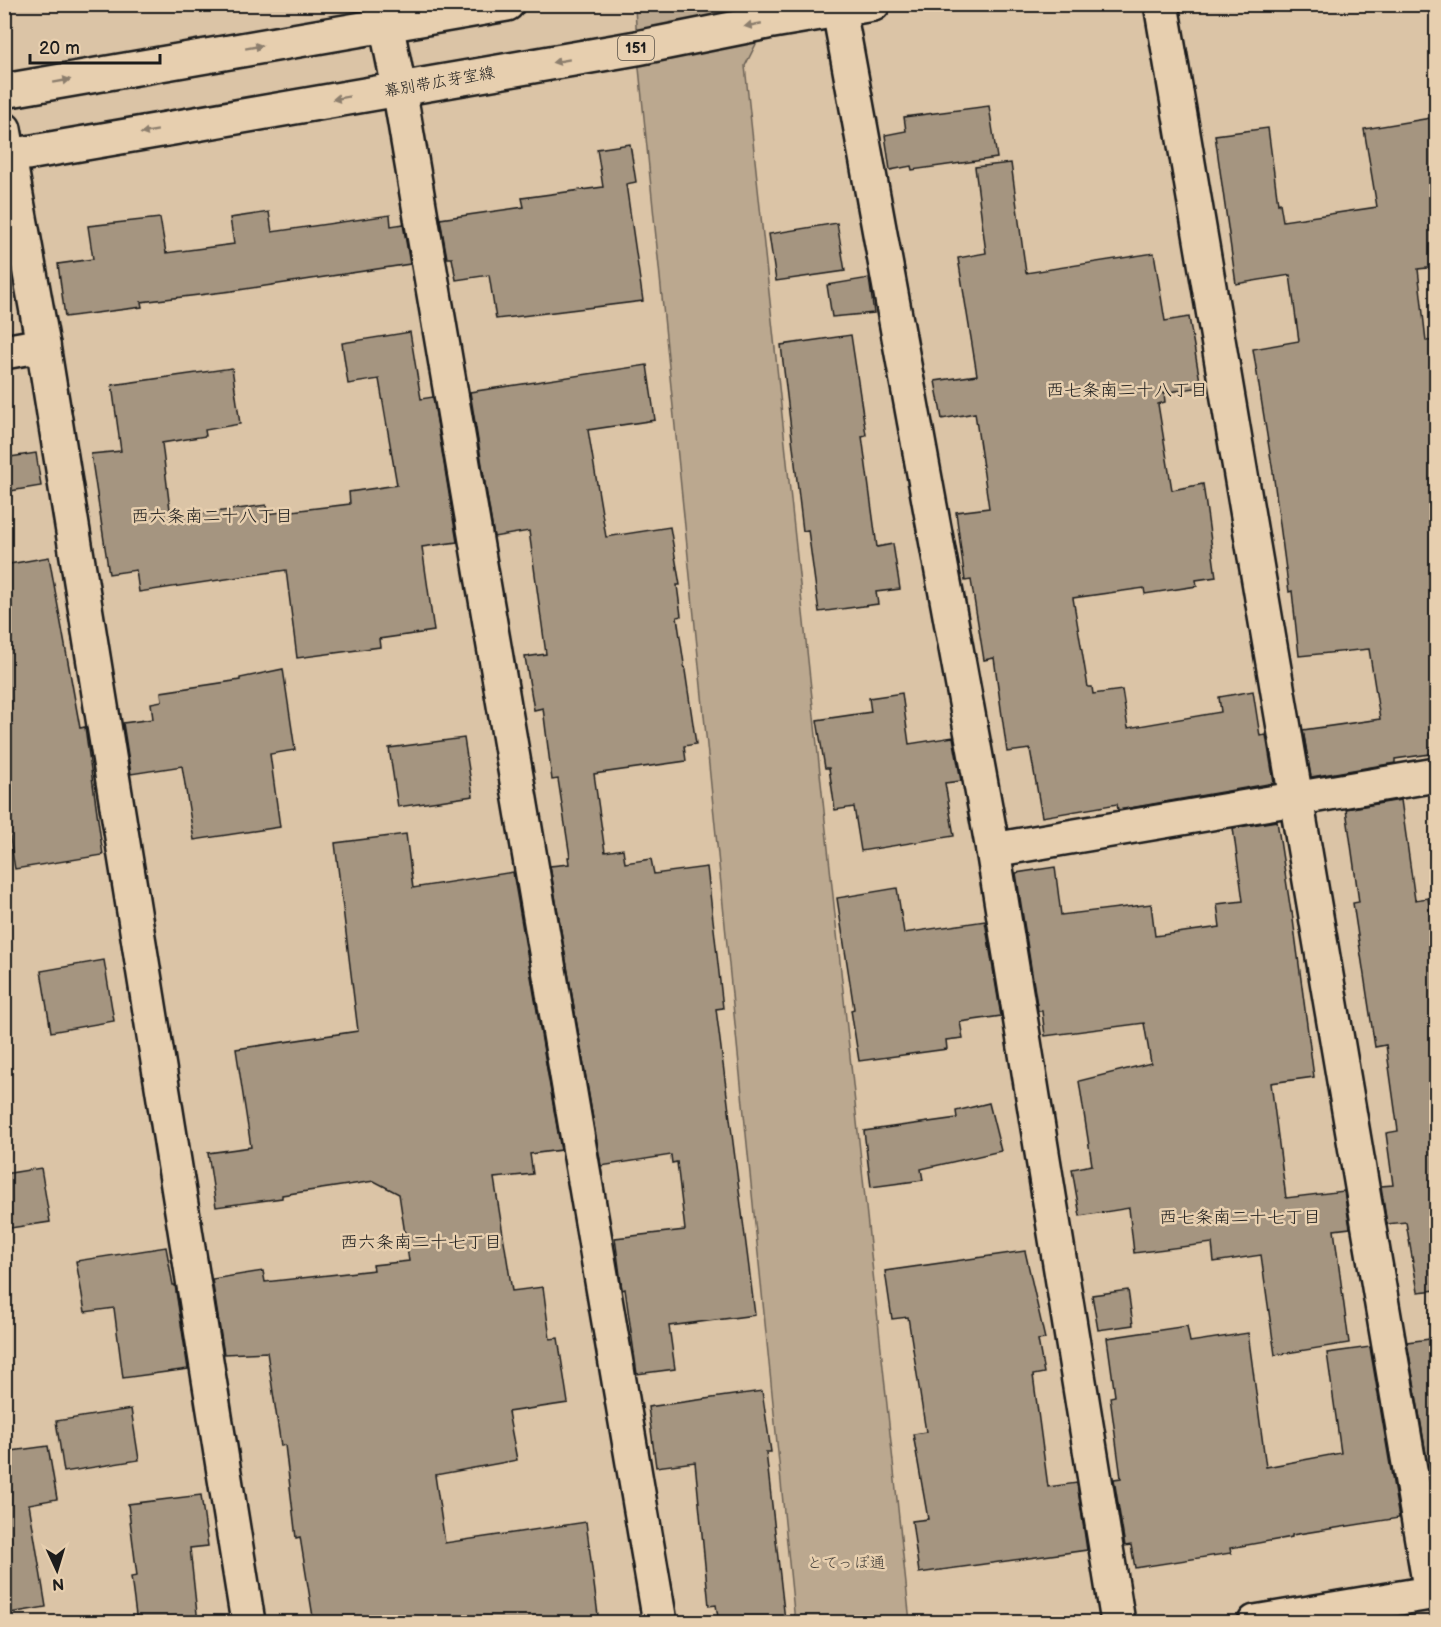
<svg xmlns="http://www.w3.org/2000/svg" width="1441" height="1627" viewBox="0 0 1441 1627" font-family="'Balsamiq Sans','Klee One',sans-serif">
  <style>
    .green { fill: #bba88f; stroke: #6c6256; stroke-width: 1.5 }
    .building { fill: #a59580; stroke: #1c1c1c; stroke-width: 1.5 }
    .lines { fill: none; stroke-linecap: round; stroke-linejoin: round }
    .street-casing { stroke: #1c1c1c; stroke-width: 38 }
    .primary-casing { stroke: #1c1c1c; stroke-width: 38 }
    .street { stroke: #e7cfaf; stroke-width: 33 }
    .primary { stroke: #e7cfaf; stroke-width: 33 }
    .oneway { fill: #8c7e6d }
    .labels { text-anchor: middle; stroke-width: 5; stroke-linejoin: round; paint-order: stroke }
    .shield { fill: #e7cfaf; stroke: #595248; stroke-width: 1.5 }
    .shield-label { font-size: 15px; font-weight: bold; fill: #1c1c1c }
    .street-label { font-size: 16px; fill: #1c1c1c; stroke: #e7cfaf }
    .park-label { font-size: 16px; fill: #443f39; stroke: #e7cfaf }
    .neighbourhood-label { font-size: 18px; fill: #1c1c1c; stroke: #e7cfaf }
  </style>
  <rect width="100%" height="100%" fill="#dbc4a6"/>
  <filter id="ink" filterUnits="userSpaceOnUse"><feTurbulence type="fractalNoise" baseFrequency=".0167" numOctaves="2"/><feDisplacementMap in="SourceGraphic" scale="12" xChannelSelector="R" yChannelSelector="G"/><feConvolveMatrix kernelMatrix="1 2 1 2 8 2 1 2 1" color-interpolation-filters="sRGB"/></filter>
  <g filter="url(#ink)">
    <path class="green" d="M635 5H765L767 22 745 66 910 1622H795L637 48Z"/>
    <g class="building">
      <path d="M989 106 997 158 912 170 911 166 890 170 885 135 906 131 904 117Z"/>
      <path d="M1437 117V267L1418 269 1426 341 1437 340V753L1395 759V763L1311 777 1303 730 1380 719 1369 649 1299 656 1292 591 1289 592 1273 472 1253 349 1299 341 1290 275 1236 284 1215 135 1268 128 1278 204 1280 203 1283 221 1377 207 1364 129Z"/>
      <path d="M630 144 636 182 626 184 643 301 496 319 489 275 456 280 452 258H447L440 219 524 207 522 198 603 187 597 149Z"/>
      <path d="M1011 163 1026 273 1154 253 1165 321 1189 317 1201 387 1164 393 1165 402 1158 404 1172 490 1203 484 1216 577 1196 580 1197 586 1145 594 1144 588 1073 598 1088 687H1092L1093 694 1122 690 1128 728 1221 712 1219 697 1253 691 1260 736 1266 735 1274 783 1118 810 1117 804 1042 817 1030 749 1007 752 994 658 984 660 971 580 965 581 956 512 989 508 975 413 942 419 935 381 977 375 958 258 986 253 975 167Z"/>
      <path d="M269 212 272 232 390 215 391 226 403 224 410 264 232 291 141 302 142 307 65 317 58 264 93 259 88 226 160 218 166 253 234 244 230 218Z"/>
      <path d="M837 223 845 271 776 281 769 234Z"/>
      <path d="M869 278 874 313 832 317 827 285Z"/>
      <path d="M410 332 421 399 433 397 457 542 422 547 434 631 379 639 380 647 297 658 286 570 139 592 136 570 109 574 91 454 121 451 112 385 232 368 240 424 205 430 206 436 162 443 171 518 266 505 267 514 350 504 349 492 397 485 379 379 348 384 342 343Z"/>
      <path d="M851 335 866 435 862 436 877 547 893 544 900 589 876 592 878 604 819 612 808 530 803 531 781 345Z"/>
      <path d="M647 365 655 420 588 430 606 537 670 527 680 585H677L681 616 677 617 696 744 684 746 686 761 594 774 605 852 623 849 625 863 651 859 654 874 707 867 723 1008 716 1009 755 1315 669 1326 675 1369 637 1374 625 1289 622 1290 615 1238 685 1230 677 1162 672 1163 671 1155 601 1166 550 866 569 864 568 857H570L558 779 552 780 543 708 534 710 525 657 546 654 529 531 494 537 470 392Z"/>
      <path d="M36 453 41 486 4 492V458Z"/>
      <path d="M49 557 80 728 85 727 103 855 15 869 4 803V565Z"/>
      <path d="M283 669 295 750 270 754 280 827 194 840 182 766 131 774 123 723 153 719 151 703 162 701 161 692 240 680V678Z"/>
      <path d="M902 693 909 744 953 737 961 781 945 783 954 836 861 851 854 807 835 810 829 768H825L817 720 871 712 869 698Z"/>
      <path d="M464 738 473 796 398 807 389 748Z"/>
      <path d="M1401 800 1415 900 1428 898 1437 957V1290L1418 1292 1406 1222 1387 1224 1381 1186 1393 1185 1386 1133 1398 1131 1386 1045 1375 1047 1353 903 1359 902 1346 809Z"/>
      <path d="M1277 821 1291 912H1292L1314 1077 1271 1083 1286 1198 1344 1191 1350 1228 1334 1230 1349 1343 1275 1355 1261 1255 1214 1262 1212 1243 1134 1253 1129 1208 1080 1216 1072 1169 1092 1165 1079 1081 1151 1063 1144 1023 1045 1036 1042 1011H1038L1016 873 1055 867 1061 915 1151 904 1155 936 1220 927 1217 904 1243 901 1233 828Z"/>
      <path d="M406 834 413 888 513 872 561 1150 530 1154 533 1174 494 1178 512 1291 543 1287 550 1339 558 1338 568 1403 508 1412 517 1460 435 1475 445 1543 586 1522 599 1623H314L300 1537 296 1538 285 1445 281 1446 267 1352 224 1354 212 1279 263 1271 265 1282 374 1270 373 1265 409 1261 399 1194 374 1181 282 1195V1198L216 1207 208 1153 251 1147 236 1049 358 1031 335 843Z"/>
      <path d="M897 888 904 933 985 921 1001 1016 960 1022 963 1038 946 1040 947 1049 859 1061 851 1010 854 1009 837 898Z"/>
      <path d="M104 960 114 1021 51 1032 41 971Z"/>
      <path d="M989 1103 1001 1151 921 1169 923 1180 871 1187 864 1131 957 1118 956 1111Z"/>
      <path d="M41 1168 50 1222 4 1229V1174Z"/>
      <path d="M166 1247 173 1285H175L188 1369 123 1378 114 1308 85 1312 76 1261Z"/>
      <path d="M1025 1251 1045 1339 1038 1340 1044 1373 1033 1375 1048 1487 1077 1483 1087 1550 919 1573 912 1521 928 1519 913 1434 926 1432 908 1317 892 1319 885 1271Z"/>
      <path d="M1128 1290 1133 1325 1098 1330 1092 1295Z"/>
      <path d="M1187 1326 1190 1342 1248 1333 1266 1467 1341 1453 1327 1353 1370 1347 1399 1518 1292 1535V1537L1230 1548 1231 1553 1135 1568 1131 1545 1125 1546 1114 1479 1121 1478 1110 1397 1115 1396 1107 1338Z"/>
      <path d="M1437 1338V1513H1436L1407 1342Z"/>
      <path d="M762 1391 771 1452H766L785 1620 766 1623H719L716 1605 709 1606 695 1462 656 1467 648 1407Z"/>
      <path d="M131 1409 139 1460 64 1472 56 1421Z"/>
      <path d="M48 1446 57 1499 29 1504 46 1607 4 1614V1452Z"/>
      <path d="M201 1495 208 1546 190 1548 198 1623H137L131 1577 137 1576 128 1504Z"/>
    </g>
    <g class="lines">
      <g class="street-casing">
        <g id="street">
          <path d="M382 4 399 88 660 1622"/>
          <path d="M1161 4 1431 1593"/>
          <path d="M839 10 993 850 1118 1622"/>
          <path d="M4 129 43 345 248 1622"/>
          <path d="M4 352 43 345"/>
          <path d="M993 850 1436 775"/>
          <path d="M1255 1622 1436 1592"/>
        </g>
      </g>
      <g class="primary-casing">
        <g id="primary">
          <path d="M4 91 507 4"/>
          <path d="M4 157 637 48 767 22 873 4"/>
        </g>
      </g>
      <use href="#street" class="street"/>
      <use href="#primary" class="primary"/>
    </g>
    <defs><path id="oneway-solid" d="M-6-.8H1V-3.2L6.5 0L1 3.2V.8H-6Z" transform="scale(1.5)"/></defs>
    <g class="oneway">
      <use href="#oneway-solid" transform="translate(753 25) rotate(169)"/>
      <use href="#oneway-solid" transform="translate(254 47) rotate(-10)"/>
      <use href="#oneway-solid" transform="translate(561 61) rotate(170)"/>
      <use href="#oneway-solid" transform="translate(62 81) rotate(-10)"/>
      <use href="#oneway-solid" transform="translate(341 98) rotate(170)"/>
      <use href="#oneway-solid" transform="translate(149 132) rotate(170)"/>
    </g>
  </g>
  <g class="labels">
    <rect class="shield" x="618" y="36" width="36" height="24" rx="4.5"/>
    <g class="shield-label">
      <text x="636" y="53">151</text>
    </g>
    <g class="street-label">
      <text transform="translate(439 81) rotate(-10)" y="6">幕別帯広芽室線</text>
    </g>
    <g class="park-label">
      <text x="846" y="1568">とてっぽ通</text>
    </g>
    <g class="neighbourhood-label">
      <text x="1127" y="396">西七条南二十八丁目</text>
      <text x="212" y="522">西六条南二十八丁目</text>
      <text x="1240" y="1223">西七条南二十七丁目</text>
      <text x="421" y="1248">西六条南二十七丁目</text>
    </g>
  </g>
  <rect width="1441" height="1627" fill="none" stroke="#e7cfaf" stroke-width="24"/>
  <rect x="12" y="12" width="1417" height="1603" fill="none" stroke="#1c1c1c" stroke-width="2" filter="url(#ink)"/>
  <g transform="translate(57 1570) rotate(176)" stroke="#e7cfaf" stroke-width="4.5" paint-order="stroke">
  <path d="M0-4.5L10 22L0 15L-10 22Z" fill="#1c1c1c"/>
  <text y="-9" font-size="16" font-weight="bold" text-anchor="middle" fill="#1c1c1c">N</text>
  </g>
  <path d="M30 54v9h130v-9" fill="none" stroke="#1c1c1c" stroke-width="3"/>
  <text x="39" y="54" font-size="18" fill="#1c1c1c" stroke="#e7cfaf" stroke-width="4.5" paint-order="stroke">20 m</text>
</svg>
